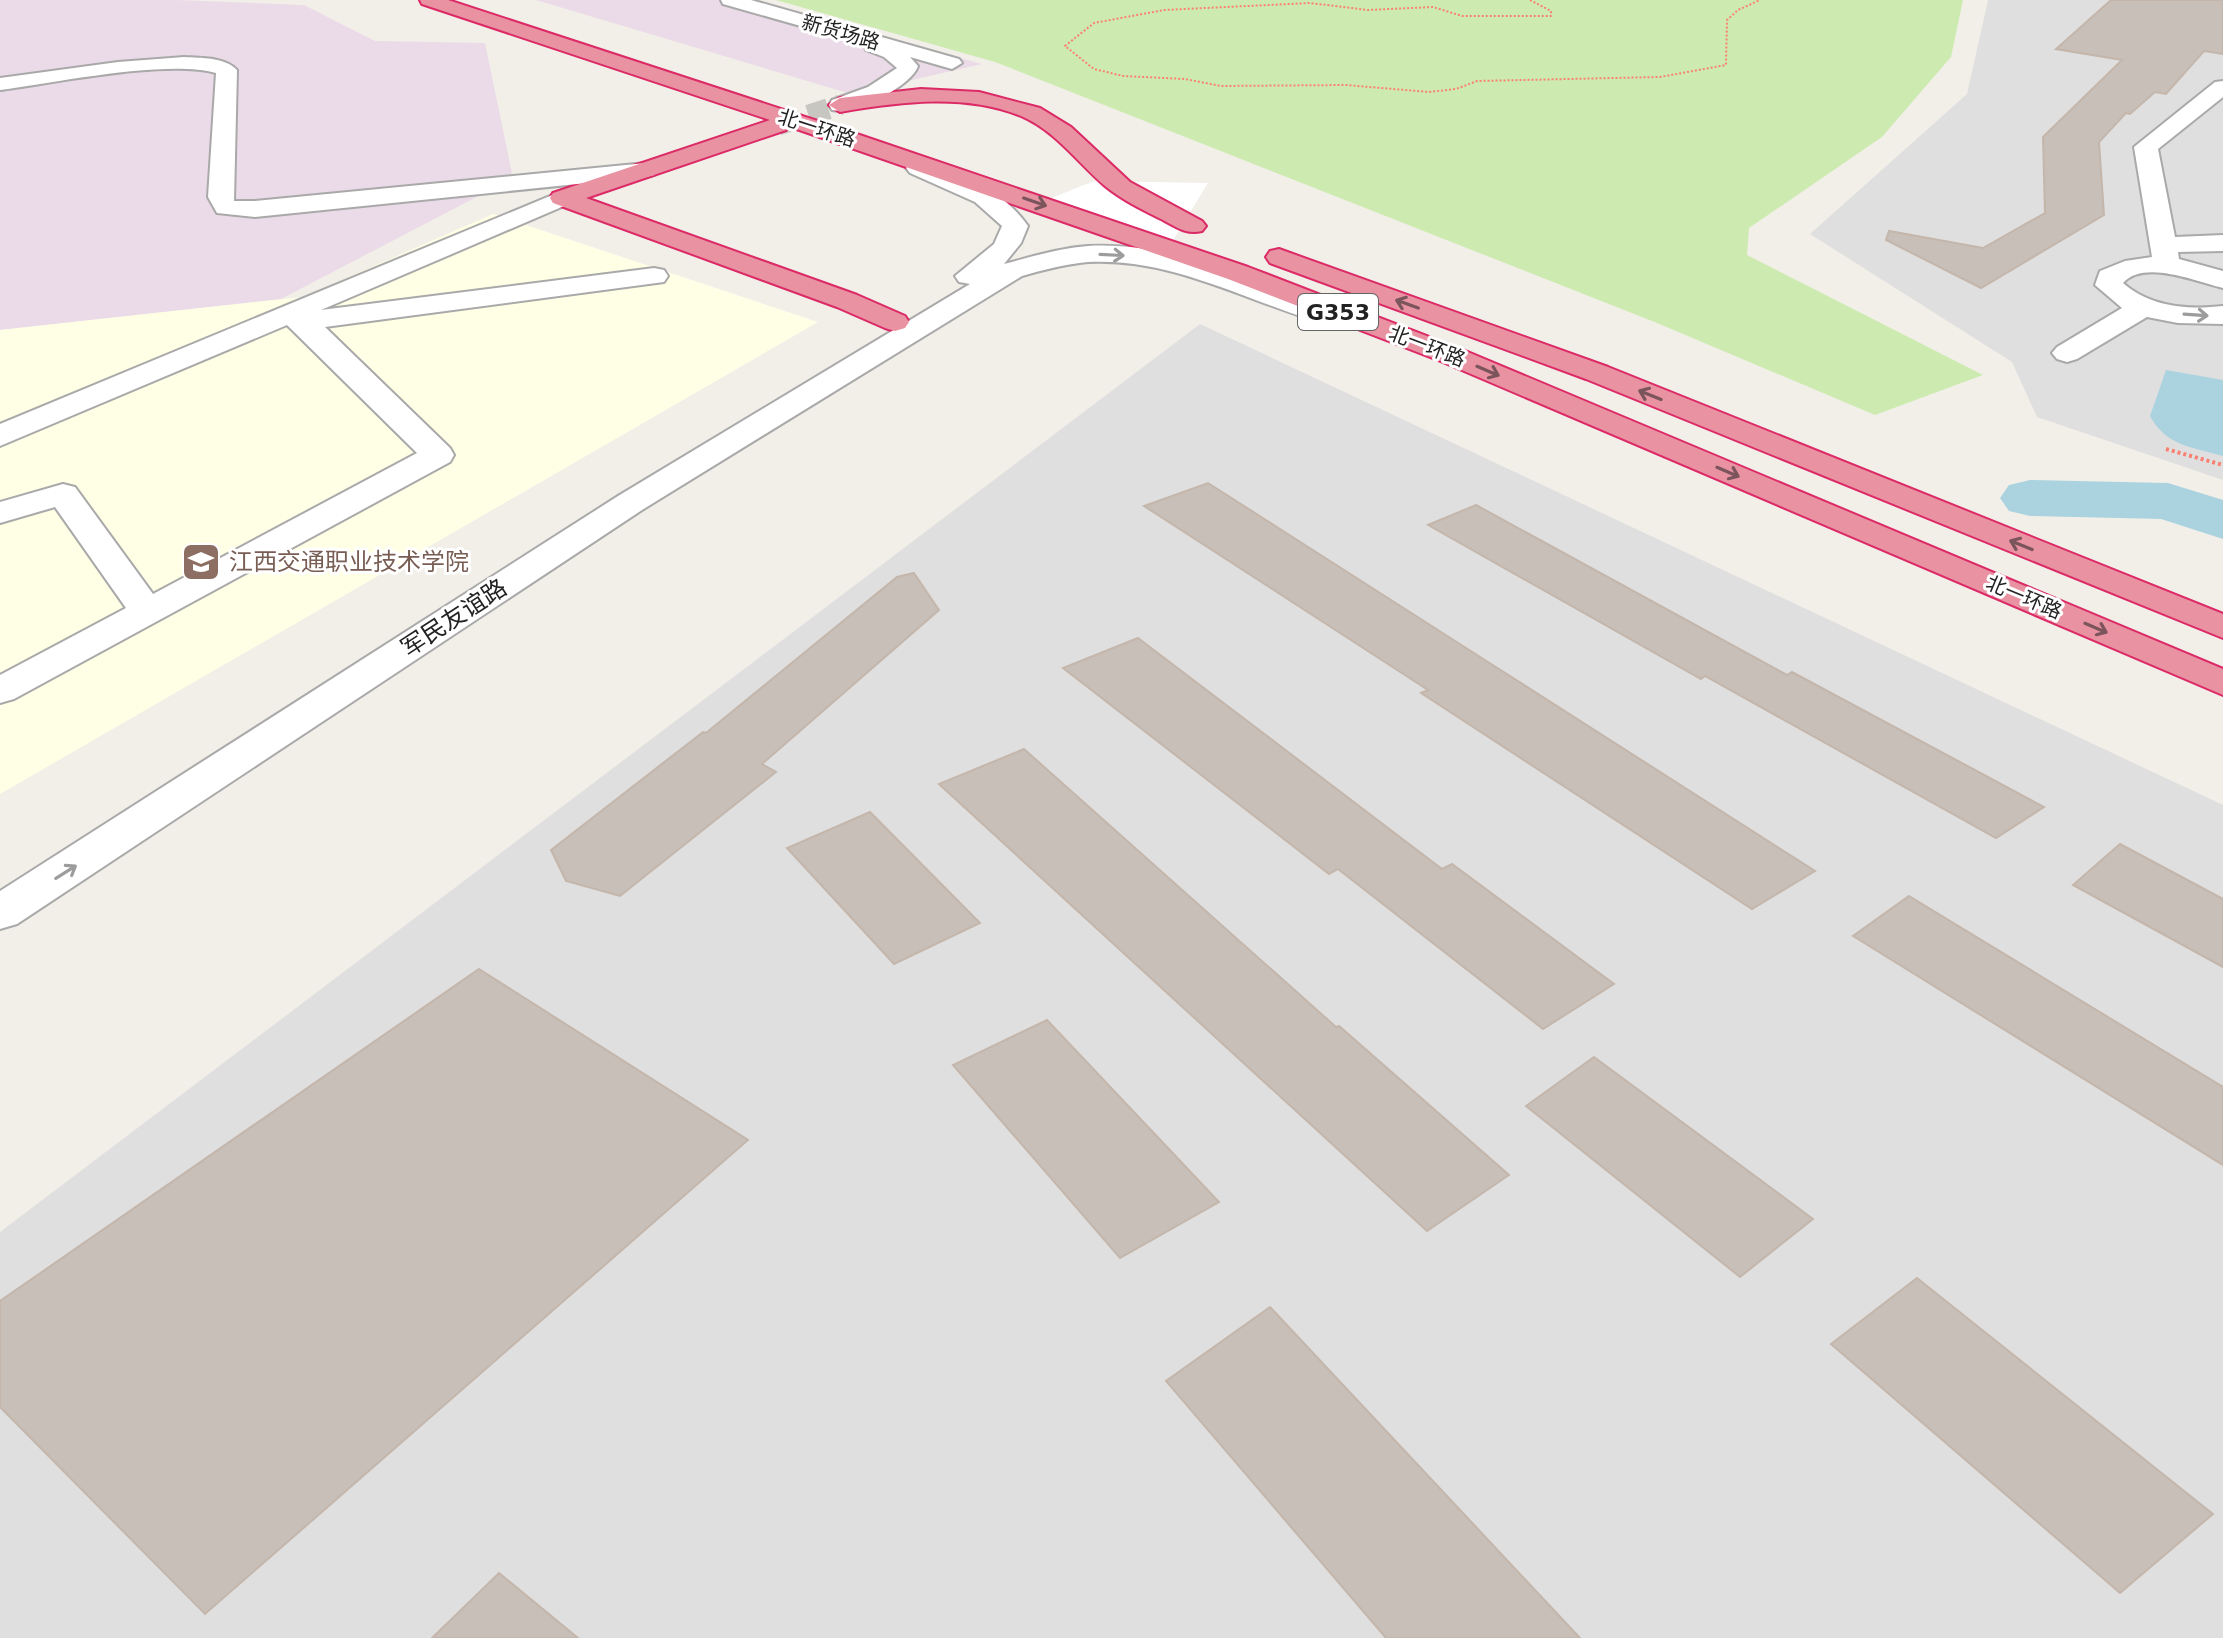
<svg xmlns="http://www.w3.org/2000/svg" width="2223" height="1638" viewBox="0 0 2223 1638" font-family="'DejaVu Sans','Noto Sans SC',sans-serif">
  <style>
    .residential { fill: #e0dfdf }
    .industrial { fill: #ebdbe8 }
    .education { fill: #ffffe5 }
    .grass { fill: #cdebb0 }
    .water { fill: #aad3df }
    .pier { fill: #fff }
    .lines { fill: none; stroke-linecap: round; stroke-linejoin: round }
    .river { fill: #aad3df; fill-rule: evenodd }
    .building { fill: #c7bfb8; stroke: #c4b6ab; stroke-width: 2 }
    .highway-tunnel { stroke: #c8c6c1; stroke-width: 21; stroke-dasharray: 21 11; stroke-linecap: butt }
    .minor-casing { stroke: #a9a9a9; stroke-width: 4 }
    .highway-casing { stroke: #dc2a67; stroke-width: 4 }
    .path-far1 { stroke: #fa8072; stroke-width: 2; stroke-dasharray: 2 2; stroke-linecap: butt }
    .path { stroke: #fa8072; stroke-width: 4; stroke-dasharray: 3 3; stroke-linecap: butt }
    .minor { fill: #fff; fill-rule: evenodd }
    .highway { fill: #e892a2; fill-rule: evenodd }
    .oneway { stroke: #7b545c }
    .oneway2 { stroke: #9c9c9c }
    .labels { text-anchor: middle; stroke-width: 6; stroke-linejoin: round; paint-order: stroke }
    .far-street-label { font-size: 20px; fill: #222; stroke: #fff }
    .shield { fill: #fff; stroke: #646464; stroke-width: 2 }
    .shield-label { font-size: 22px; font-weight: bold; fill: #222 }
    .education-label { font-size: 24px; fill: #785e54; stroke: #fff; text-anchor: start }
    .street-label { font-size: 24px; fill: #222; stroke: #fff }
  </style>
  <rect width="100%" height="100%" fill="#f2efe9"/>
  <g class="residential">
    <path d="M1988 0H2223V480L2037 417 2012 362 1810 234 1967 94Z"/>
    <path d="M1200 324 2223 805V1638H0V1232Z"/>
  </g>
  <g class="industrial">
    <path d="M0 0H177L304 5 375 41 485 43 513 178 281 299 0 330Z"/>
    <path d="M536 0H753L982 64 851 94Z"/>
  </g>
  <path class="education" d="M493 214 818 322 0 794V330L303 297Z"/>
  <path class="grass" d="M776 0H1963L1951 57 1882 137 1749 228 1747 255 1983 375 1875 415 1657 323 995 62Z"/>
  <path class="water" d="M2166 370 2223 380V456C2192 447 2166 446 2150 416Z"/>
  <path class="pier" d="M1094 181 1208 183 1164 255 1024 209Z"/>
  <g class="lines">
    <path class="river" d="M2030 480 2168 483 2223 500V539L2161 519 2030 516 2009 511 2000 498 2009 485Z"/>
  </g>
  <g class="building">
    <path d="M2111 0H2223V54L2204 51 2166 94 2155 92 2130 114 2126 113 2099 142 2104 215 1981 288 1886 240 1889 231 1983 248 2045 213 2043 137 2122 60 2056 49Z"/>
    <path d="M1208 483 1488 662 1815 871 1752 909 1421 693 1428 690 1144 506Z"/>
    <path d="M1476 505 1787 675 1792 672 2044 807 1996 838 1705 676 1701 679 1428 525Z"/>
    <path d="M914 573 939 610 762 764 776 772 620 896 566 881 551 850 703 732 706 733 897 577Z"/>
    <path d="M1138 638 1442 869 1452 864 1614 984 1543 1029 1338 869 1329 874 1063 668Z"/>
    <path d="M1024 749 1336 1027 1339 1026 1509 1175 1427 1231 939 784Z"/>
    <path d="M870 812 980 923 894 964 787 848Z"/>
    <path d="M2120 844 2223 899V967L2073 885Z"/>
    <path d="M1909 896 2223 1087V1165L1853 936Z"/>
    <path d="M479 969 748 1140 205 1614 0 1407V1301Z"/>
    <path d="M1047 1020 1219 1202 1120 1258 953 1065Z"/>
    <path d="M1594 1057 1813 1219 1740 1277 1526 1106Z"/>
    <path d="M1917 1278 2213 1514 2120 1593 1831 1344Z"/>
    <path d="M1270 1307 1580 1638H1386L1166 1381Z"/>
    <path d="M499 1573 578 1638H432Z"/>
  </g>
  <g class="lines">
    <path class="highway-tunnel" d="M778 125 840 105"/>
    <g class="minor-casing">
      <g id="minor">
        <path d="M721 0H751L959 59 962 63 952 69 910 57 918 66C911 87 854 115 832 110L829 105 832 100 868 87 897 68 884 57 866 50 864 44 723 4Z"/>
        <path d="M184 57C201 58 225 57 237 70L234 201H255L646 163 654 165 658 170 654 175 646 177 255 217 217 213 208 197 216 73C167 59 54 83 0 90V78L118 62Z"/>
        <path d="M2223 81V97L2158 149 2175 237 2223 235V251L2178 252 2179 259 2223 271V288C2197 282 2144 259 2123 283 2150 307 2188 310 2223 306V324L2178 323 2147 317 2077 359 2067 362 2057 359 2052 353 2057 347 2122 308 2095 285 2100 271 2125 261 2152 257 2134 147 2215 82Z"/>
        <path d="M918 161C959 171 1003 190 1028 226L1021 243 1004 264C1031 257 1059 248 1088 246 1174 241 1272 286 1353 314L1357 320 1353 326 1343 329C1258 308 1178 257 1088 262 1065 264 1043 270 1022 276L642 510 17 924 0 929V891L618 496 970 284 959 282 955 276 994 244 1002 226 975 202 910 173 906 168 910 163Z"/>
        <path d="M562 191 571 193 574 198 571 203 321 310 654 268 664 270 668 276 664 282 325 327 450 448 454 455 450 462 14 699 0 703V675L126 608 55 507 0 523V502L63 484 75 487 153 594 417 453 287 325 0 446V424Z"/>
      </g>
    </g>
    <g class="highway-casing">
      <g id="highway">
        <path d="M420 0H448L842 129 1248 267 1463 350 2223 669V695L1443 362 1228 279 788 126 786 130 586 198 857 295 905 316 909 322 905 328 895 331 885 328 837 307 553 203 550 198 553 193 770 120 422 4Z"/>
        <path d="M921 89 979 92 1040 108 1071 127 1130 182 1202 221 1206 226 1202 231C1187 235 1176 227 1163 220 1143 210 1122 200 1105 186 1077 162 1056 131 1021 116 964 93 899 102 840 112L829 105 840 98Z"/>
        <path d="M1279 249 1608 367 2223 614V638L1586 379 1270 263 1266 257 1270 251Z"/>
      </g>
    </g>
    <path class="path-far1" d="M1530 0 1551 11V16H1462L1433 7 1368 10 1310 3 1164 10 1094 23 1065 46 1094 69 1123 76 1185 79 1221 86 1346 85 1429 92 1456 89 1477 81 1660 77 1726 65 1727 20 1738 10 1760 0"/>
    <path class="path" d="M2166 449 2223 465"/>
    <use href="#minor" class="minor"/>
    <use href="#highway" class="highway"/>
  </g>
  <defs><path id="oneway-shaft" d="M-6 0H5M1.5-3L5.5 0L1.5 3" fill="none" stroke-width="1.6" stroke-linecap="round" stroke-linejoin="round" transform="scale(2)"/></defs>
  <g class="oneway">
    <use href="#oneway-shaft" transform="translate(1035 202) rotate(19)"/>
    <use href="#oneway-shaft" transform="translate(1407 304) rotate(-160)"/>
    <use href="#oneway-shaft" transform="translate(1488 371) rotate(23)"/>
    <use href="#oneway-shaft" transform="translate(1650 395) rotate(-158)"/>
    <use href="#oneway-shaft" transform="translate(1728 472) rotate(23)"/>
    <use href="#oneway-shaft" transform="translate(2021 545) rotate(-158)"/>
    <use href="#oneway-shaft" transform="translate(2096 628) rotate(23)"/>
  </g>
  <g class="oneway2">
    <use href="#oneway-shaft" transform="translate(1112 255) rotate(3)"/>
    <use href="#oneway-shaft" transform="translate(2196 315) rotate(4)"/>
    <use href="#oneway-shaft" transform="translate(66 872) rotate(-32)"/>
  </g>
  <defs>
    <g id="university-square" transform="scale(2)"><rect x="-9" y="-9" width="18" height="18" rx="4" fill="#8d6e63" stroke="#fff"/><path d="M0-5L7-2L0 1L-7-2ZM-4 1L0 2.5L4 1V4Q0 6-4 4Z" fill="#fff"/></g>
  </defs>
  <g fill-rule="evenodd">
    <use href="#university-square" x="201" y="562"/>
  </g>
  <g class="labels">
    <g class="far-street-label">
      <text transform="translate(841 32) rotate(16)" y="7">新货场路</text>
      <text transform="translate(817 128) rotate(18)" y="7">北一环路</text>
      <text transform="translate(1427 346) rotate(21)" y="7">北一环路</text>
      <text transform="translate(2024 597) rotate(23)" y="7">北一环路</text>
    </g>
    <rect class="shield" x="1298" y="294" width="80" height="36" rx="6"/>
    <g class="shield-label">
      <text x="1338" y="320">G353</text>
    </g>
    <g class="education-label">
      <text x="229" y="570">江西交通职业技术学院</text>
    </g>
    <g class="street-label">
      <text transform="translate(454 618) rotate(-33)" y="8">军民友谊路</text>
    </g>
  </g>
</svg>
